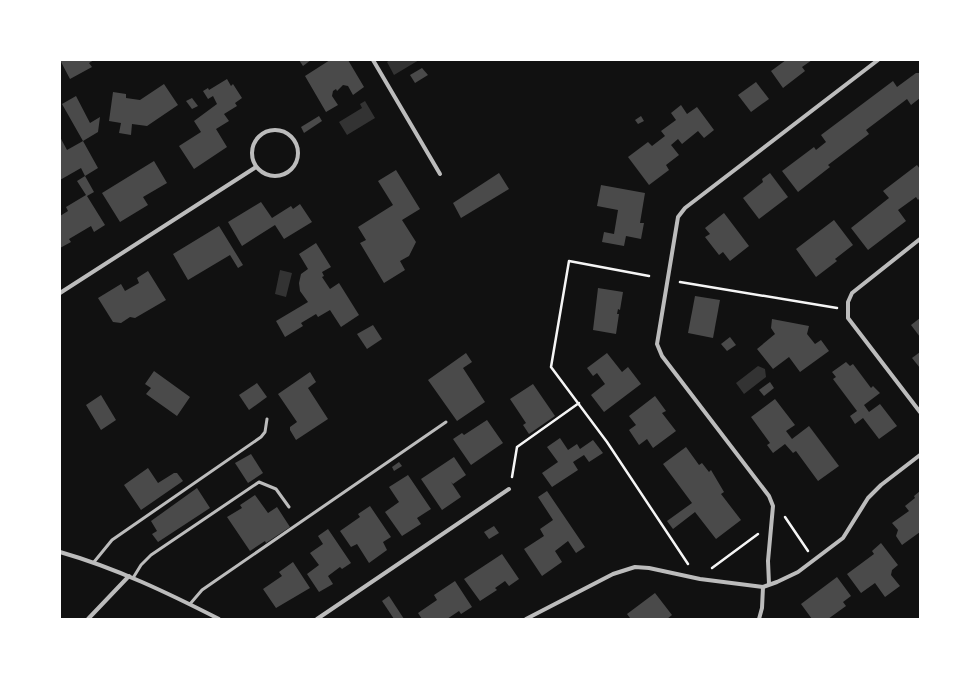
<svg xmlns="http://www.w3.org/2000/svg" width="980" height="679" viewBox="0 0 980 679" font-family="'Varela Round',sans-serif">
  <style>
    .water { fill: #333 }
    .building { fill: #4a4a4a }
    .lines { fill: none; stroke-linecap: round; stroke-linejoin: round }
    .path { stroke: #f5f5f5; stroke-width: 2.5 }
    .service { stroke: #bcbcbc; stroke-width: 3 }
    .minor { stroke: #bcbcbc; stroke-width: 4 }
  </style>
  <rect width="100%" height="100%" fill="#111"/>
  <g class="water">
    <path d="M390 60H419L394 75 387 62Z"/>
    <path d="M365 101 375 118 347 135 339 122 362 108 360 104Z"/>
    <path d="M280 270 292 273 286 297 275 294Z"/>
    <path d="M758 366 765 369 766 377 744 394 736 383Z"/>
  </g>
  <g class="building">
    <path d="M60 60H94L89 63 92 67 70 79Z"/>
    <path d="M299 60H311L303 66Z"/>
    <path d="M330 60H348L364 87 353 95 348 86 343 85 337 91 336 89 333 91 332 96 338 105 326 112 305 76Z"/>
    <path d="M786 60H812L802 67 805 71 783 88 771 71Z"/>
    <path d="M422 68 428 75 415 83 410 75Z"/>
    <path d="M916 73H920V98L911 105 907 99 866 130 869 134 828 165 830 167 798 192 782 171 814 147 816 150 826 142 821 135 893 81 897 87Z"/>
    <path d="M227 79 231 86 233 84 242 98 235 103 237 106 224 114 229 121 216 129 227 147 194 169 179 146 201 132 194 121 217 104 213 96 208 99 203 91 208 88 209 90Z"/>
    <path d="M756 82 769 99 751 112 738 95Z"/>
    <path d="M164 84 178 105 147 126 132 124 131 135 119 133 121 123 109 121 113 92 126 94V98L140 100Z"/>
    <path d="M76 96 90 123 100 117 98 132 83 141 62 104Z"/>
    <path d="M192 98 198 106 192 109 186 101Z"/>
    <path d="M681 105 687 114 697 107 714 130 704 138 698 131 682 144 678 139 671 145 679 155 666 165 669 170 649 185 628 157 648 142 652 146 665 136 661 131 676 120 671 113Z"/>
    <path d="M319 116 322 121 304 133 301 127Z"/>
    <path d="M641 116 644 121 638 124 635 120Z"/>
    <path d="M60 137 67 150 83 141 98 168 85 176 81 168 60 180Z"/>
    <path d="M154 161 167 183 143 197 148 205 120 222 102 193Z"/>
    <path d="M917 165 920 169V198L918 200 916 197 898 210 906 221 868 250 851 228 889 198 883 191Z"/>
    <path d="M396 170 420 209 402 220 416 242 409 256 400 261 405 270 384 283 360 243 366 240 358 227 393 205 378 181Z"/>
    <path d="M499 173 509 189 461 218 453 203Z"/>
    <path d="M770 173 788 197 759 219 743 198 763 182 762 179Z"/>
    <path d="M85 176 94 192 87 196 105 225 94 232 91 226 69 239 71 242 60 248V216L68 211 66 207 86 195 77 181Z"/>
    <path d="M601 185 645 193 640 223H644L641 239 626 236 624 246 602 242 604 232 614 234 618 210 597 206Z"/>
    <path d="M261 202 272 218 291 206 293 209 300 204 312 222 284 239 275 225 242 246 228 222Z"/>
    <path d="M724 213 749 246 730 261 723 252 719 255 705 237 710 234 705 228Z"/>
    <path d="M834 220 853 245 835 259 837 261 816 277 796 249Z"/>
    <path d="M219 226 243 265 238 268 230 255 188 280 173 254Z"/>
    <path d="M316 243 331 267 322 272 324 276 322 277 330 289 339 283 359 315 341 327 330 310 318 317 316 314 301 323 303 326 285 337 276 321 308 302 300 291 299 283 301 274 308 269 299 254Z"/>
    <path d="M148 271 166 300 135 318 130 317 121 323 113 322 98 298 121 284 125 291 139 283 137 278Z"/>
    <path d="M598 288 623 292 620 310 618 309 617 314H619L616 334 593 330Z"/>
    <path d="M695 296 720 300 713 338 688 333Z"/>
    <path d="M920 318V337L911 325Z"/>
    <path d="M772 319 809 326 807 334 815 344 821 340 829 351 800 372 789 357 773 369 757 349 775 334 771 328Z"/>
    <path d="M373 325 382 339 367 349 357 334Z"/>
    <path d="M730 337 736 345 727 351 721 344Z"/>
    <path d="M920 352V368L912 358Z"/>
    <path d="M466 353 472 362 463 368 485 402 457 421 428 380Z"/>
    <path d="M607 353 622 372 628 367 641 384 604 412 591 395 605 384 597 373 593 376 587 368Z"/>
    <path d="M846 362 850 366 853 364 871 388 873 386 880 393 864 405 869 412 880 404 897 426 879 439 863 418 855 424 850 416 857 411 833 379 836 377 832 372Z"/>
    <path d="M154 371 190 397 177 416 146 394 151 388 145 384Z"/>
    <path d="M310 372 316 382 308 388 328 419 296 440 290 430V427L297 422 278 394Z"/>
    <path d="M770 382 774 388 764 396 759 390Z"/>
    <path d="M257 383 267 397 249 410 239 395Z"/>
    <path d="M533 384 555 416 529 434 523 425 526 423 510 399Z"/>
    <path d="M101 395 116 420 101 430 86 405Z"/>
    <path d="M655 396 666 411 662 413 676 431 653 448 647 439 639 445 629 430 636 425 629 416Z"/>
    <path d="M775 399 795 425 786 431 792 439 809 426 839 466 818 481 796 451 793 453 785 444 773 453 767 445 770 443 751 417Z"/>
    <path d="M487 420 503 443 471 465 453 439 462 433 464 435Z"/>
    <path d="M560 438 568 450 577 444 580 449 593 440 603 453 589 462 584 455 573 462 578 470 552 487 542 473 558 462 547 447Z"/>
    <path d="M686 447 699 465 702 463 709 472 711 470 724 492 721 494 741 520 716 539 695 512 673 529 667 521 692 503 663 464Z"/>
    <path d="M251 454 263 473 248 483 235 463Z"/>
    <path d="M454 457 466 475 453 484 451 482 461 497 442 510 421 479Z"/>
    <path d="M399 462 402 466 394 471 392 467Z"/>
    <path d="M148 468 158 483 174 473H177L183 481 141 510 124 485Z"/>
    <path d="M408 475 431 509 417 518 421 524 402 536 385 512 399 502 389 487Z"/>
    <path d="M197 488 210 508 158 542 152 534 157 531 151 521Z"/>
    <path d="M547 491 585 547 576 553 568 541 555 551 562 562 542 576 524 549 544 536 540 529 553 520 538 497Z"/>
    <path d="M920 491V532L902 545 896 536 898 530 892 523 909 511 905 506 915 498 914 496Z"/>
    <path d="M255 495 268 513 277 507 290 527 266 543 265 541 250 551 227 517 242 508 240 505Z"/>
    <path d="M370 506 391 537 383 542 387 550 369 563 357 544 351 547 340 531 360 517 358 514Z"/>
    <path d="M494 526 499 533 489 539 484 532Z"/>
    <path d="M328 529 351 563 342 569 340 567 328 576 333 584 319 592 307 574 319 565 310 553 323 544 318 536Z"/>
    <path d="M881 543 898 565 892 570 891 575 900 586 885 597 875 583 861 593 847 574 874 554 872 551Z"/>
    <path d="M502 554 519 579 509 586 505 581 495 588 497 590 480 601 464 579Z"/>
    <path d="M293 562 310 588 276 608 263 589 282 576 279 572Z"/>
    <path d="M837 577 851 596 843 602 846 606 828 619H812L801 604Z"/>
    <path d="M455 581 472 607 461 614 459 611 447 619H422L418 613 437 600 434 595Z"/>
    <path d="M655 593 672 615 667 619H629L630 618 627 614Z"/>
    <path d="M389 596 404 619H394L382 601Z"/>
  </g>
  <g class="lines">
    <g class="path">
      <path d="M649 276 569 261 551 367 607 442 688 564"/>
      <path d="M680 282 837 308"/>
      <path d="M512 477 517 447 579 403"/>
      <path d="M785 517 808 551"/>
      <path d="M712 568 758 534"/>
    </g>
    <g class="service">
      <path d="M94 562 112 540 261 437 265 432 267 419"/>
      <path d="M133 578 141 565 151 555 259 482 276 489 289 507"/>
      <path d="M190 604 202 590 215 581 446 422"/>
    </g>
    <g class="minor">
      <path d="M373 60 440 174"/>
      <circle cx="275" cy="153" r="23"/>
      <path d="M920 239 852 293 848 302V318L920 412"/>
      <path d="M60 293 256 167"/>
      <path d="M60 552C116 568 168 593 219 619"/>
      <path d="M769 584 768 561 773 506 769 496 662 356 657 344 678 217 685 208 878 60"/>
      <path d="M88 619 129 576"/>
      <path d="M317 619 509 489"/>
      <path d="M526 619 613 574 635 567 649 568 700 579 763 587 777 582 798 572 843 538 868 498 881 485 920 455"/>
      <path d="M759 619 762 608 763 587"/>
    </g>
  </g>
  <rect width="980" height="679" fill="none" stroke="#ffffff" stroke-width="122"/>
</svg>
